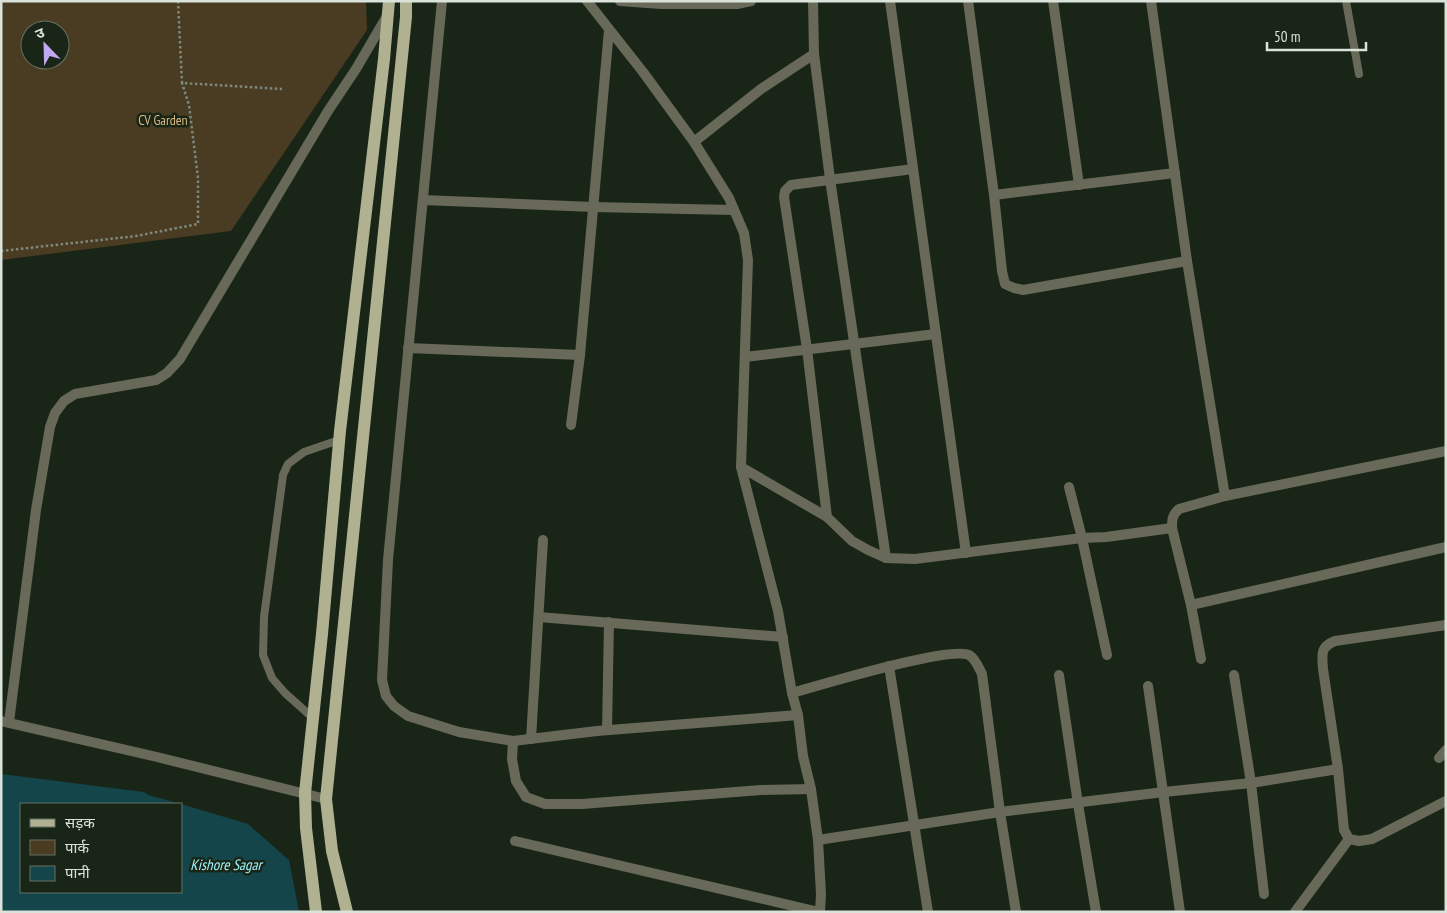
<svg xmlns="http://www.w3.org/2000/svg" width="1447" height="913" viewBox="0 0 1447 913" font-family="'PT Sans Narrow','Noto Sans Devanagari',sans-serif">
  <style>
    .green { fill: #4a3b23; fill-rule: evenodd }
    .water { fill: #13454a }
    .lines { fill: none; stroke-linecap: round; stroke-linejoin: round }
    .path { stroke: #7e897d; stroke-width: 2.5; stroke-dasharray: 2.5 2.5; stroke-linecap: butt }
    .service { stroke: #686959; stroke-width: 8 }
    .minor { stroke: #686959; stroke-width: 10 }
    .tertiary { stroke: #686959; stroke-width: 10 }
    .primary { stroke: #afb191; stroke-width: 12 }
    .labels { text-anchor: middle; stroke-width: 5; stroke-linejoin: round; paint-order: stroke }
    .park-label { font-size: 14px; fill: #dbb981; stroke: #192617 }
    .water-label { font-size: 15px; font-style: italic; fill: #9ef2fb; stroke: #192617 }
  </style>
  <rect width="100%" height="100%" fill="#192617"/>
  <path class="green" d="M1 1H366L367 30 231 231 1 260ZM30 30H60V60H30Z"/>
  <path class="water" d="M1 774 144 792 148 795 181 804H21V892H181V804L248 824 289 860 299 912H1Z"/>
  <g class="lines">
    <g class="path">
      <path d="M178 1 182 83 282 89"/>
      <path d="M1 251 136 236 198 224V178L189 105 182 83"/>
    </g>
    <g class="service">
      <path d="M1346 1 1359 74"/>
      <path d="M313 718 285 693 272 678 263 655 264 617 283 475 288 464 304 452 339 440"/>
    </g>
    <g class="minor">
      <path d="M442 1 388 560 382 680 386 696 394 706 408 716 459 732 513 741 597 731 798 715"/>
      <path d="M587 1 643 72 694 142 729 198 744 233 748 260 741 467 778 611 792 693 798 715 803 756 811 789 818 840 821 894 820 912"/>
      <path d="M620 1 661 4H737L751 1"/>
      <path d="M813 1 814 54 830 179 886 558"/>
      <path d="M890 1 966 553"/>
      <path d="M968 1 994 195 1002 271 1005 284 1014 288 1023 290 1187 261"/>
      <path d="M1053 1 1079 185"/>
      <path d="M1151 1 1187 261 1225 496"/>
      <path d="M694 142 761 89 814 54"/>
      <path d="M994 195 1175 173"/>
      <path d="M423 200 593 207 734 210"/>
      <path d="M408 348 580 355"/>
      <path d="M745 357 936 334"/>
      <path d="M571 425 580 355 609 30"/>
      <path d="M741 467 827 517 852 541 868 550 886 558 915 559 1082 538 1106 537 1172 528"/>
      <path d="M1069 487 1082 538 1107 655"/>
      <path d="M827 517 807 349 784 197 785 191 791 185 913 169"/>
      <path d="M1191 605 1446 547"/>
      <path d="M539 617 783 637"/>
      <path d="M1446 625 1335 641C1320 647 1322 654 1323 669L1338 769 1344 830 1349 839 1359 841 1372 839 1446 801"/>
      <path d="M1201 659 1191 605 1172 528C1172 520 1172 515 1179 509L1225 496 1446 451"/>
      <path d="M889 666 928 912"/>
      <path d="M1059 675 1078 804 1096 912"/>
      <path d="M1234 675 1251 783 1264 894"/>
      <path d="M1148 686 1180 912"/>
      <path d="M792 693C820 685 949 646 969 655 975 658 979 668 982 674L1000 812 1016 912"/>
      <path d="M9 722 36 510 50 427 55 413 64 401 75 394 156 380 167 373 180 359 328 111 356 69 387 16"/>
      <path d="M607 730 609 622"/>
      <path d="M531 739 543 540"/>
      <path d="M513 741 512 759 516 781 526 797 545 804H582L761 790 811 789"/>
      <path d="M1439 758 1446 750"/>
      <path d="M818 840 1000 812 1164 792 1251 783 1338 769"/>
      <path d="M515 841 819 912"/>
      <path d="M1295 912 1349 839"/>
    </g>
    <path class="tertiary" d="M1 721 157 757 326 799"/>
    <g class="primary">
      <path d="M316 912 306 828 305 793 322 634 340 431 384 59 389 1"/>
      <path d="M347 912 332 851 326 799 406 17V1"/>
    </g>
  </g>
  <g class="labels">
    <g class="park-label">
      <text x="163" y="125">CV Garden</text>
    </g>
    <g class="water-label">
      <text x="226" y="870">Kishore Sagar</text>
    </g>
  </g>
  <rect width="1447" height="913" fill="none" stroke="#dae3d9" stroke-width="5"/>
  <rect x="20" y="803" width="162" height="90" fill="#192617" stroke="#667265"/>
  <rect x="30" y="819" width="25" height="8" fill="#afb191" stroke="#667265"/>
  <text x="65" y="828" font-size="15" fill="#dae3d9">सड़क</text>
  <rect x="30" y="840" width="25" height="15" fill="#4a3b23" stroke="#667265"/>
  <text x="65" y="853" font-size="15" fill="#dae3d9">पार्क</text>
  <rect x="30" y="866" width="25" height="15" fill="#13454a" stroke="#667265"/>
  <text x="65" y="878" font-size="15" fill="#dae3d9">पानी</text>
  <g transform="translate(45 45) rotate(337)"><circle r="24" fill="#192617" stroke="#667265"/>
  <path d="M0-4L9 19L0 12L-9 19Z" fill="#c0a8f3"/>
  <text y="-8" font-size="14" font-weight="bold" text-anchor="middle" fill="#dae3d9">उ</text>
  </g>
  <path d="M1267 42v8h99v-8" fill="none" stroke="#dae3d9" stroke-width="2.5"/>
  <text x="1274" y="42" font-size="15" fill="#dae3d9" stroke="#192617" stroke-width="4" paint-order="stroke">50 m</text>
</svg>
